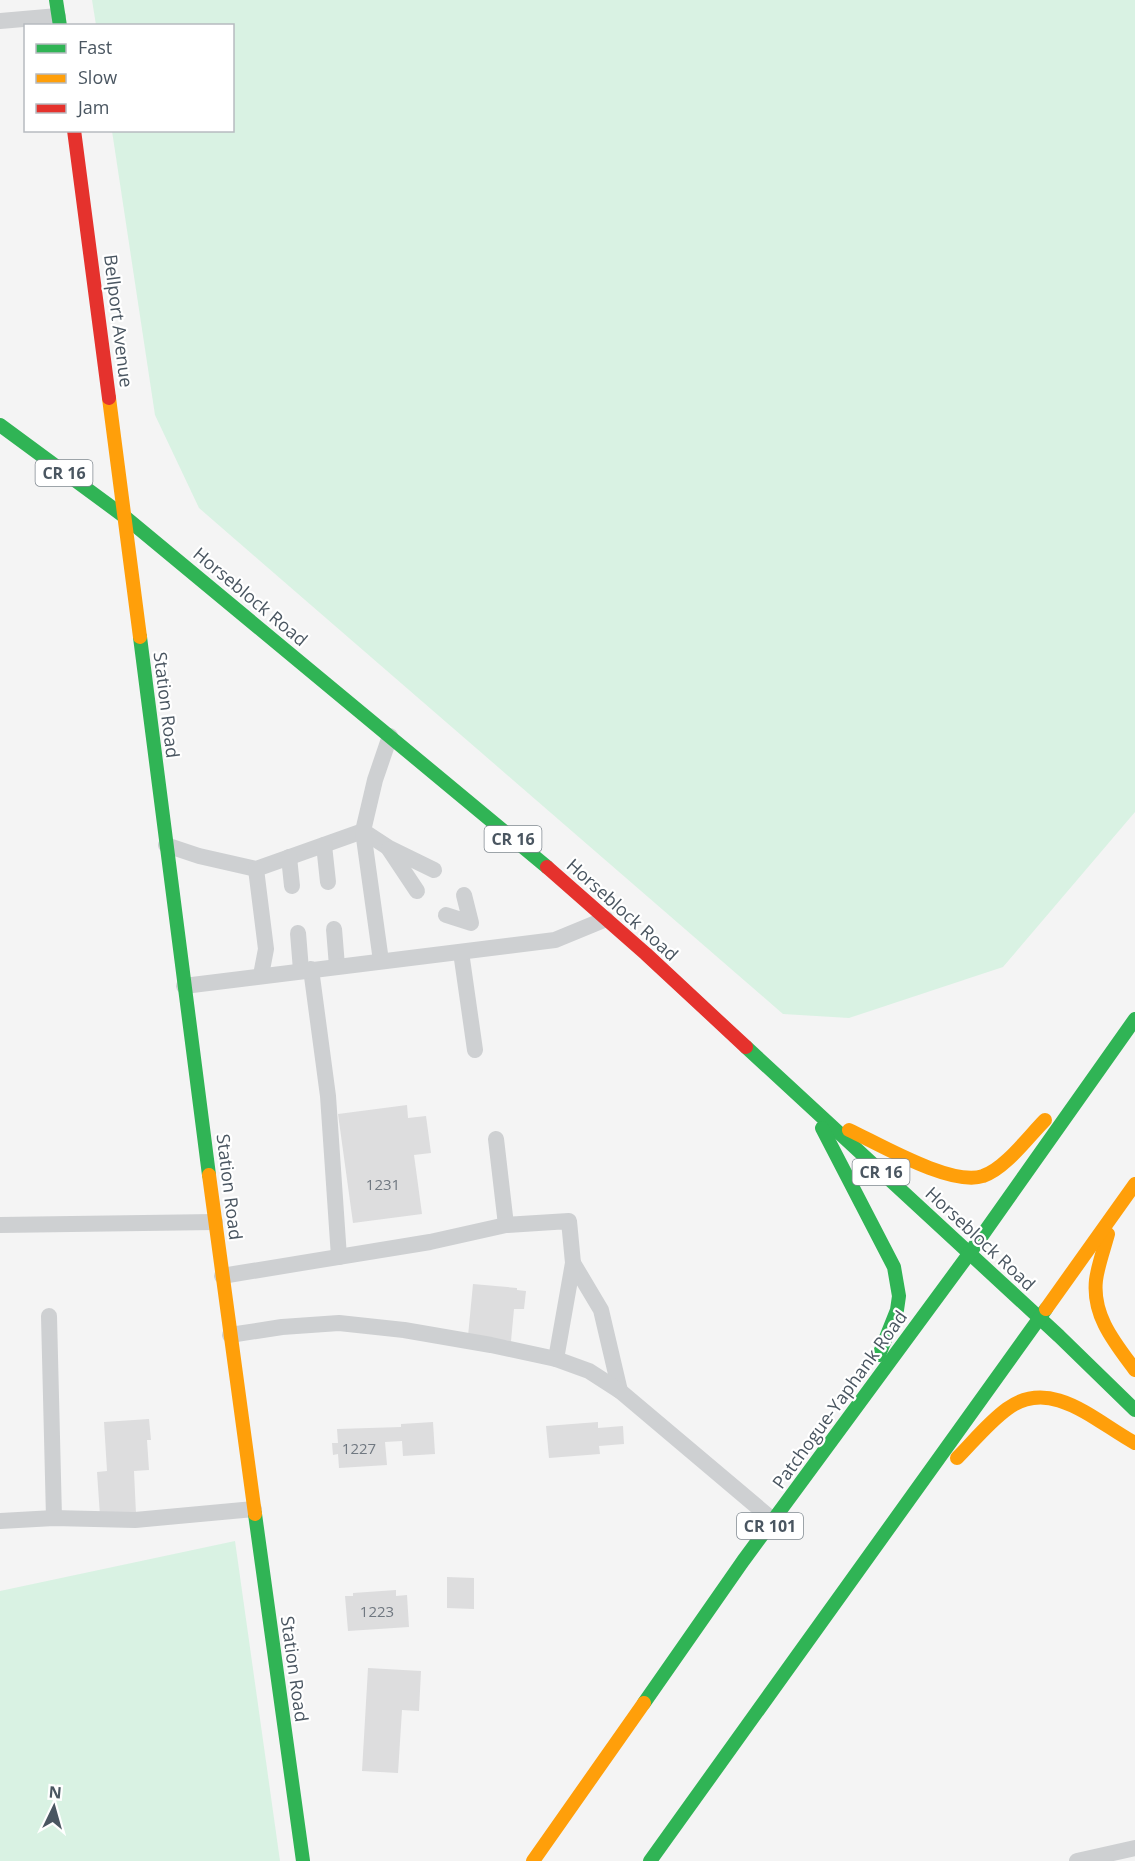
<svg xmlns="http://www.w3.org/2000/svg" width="1135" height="1861" viewBox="0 0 1135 1861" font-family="'Open Sans',sans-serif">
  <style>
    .green { fill: #d9f2e3 }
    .building { fill: #ddddde }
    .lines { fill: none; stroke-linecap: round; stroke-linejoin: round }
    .lane { stroke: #ced0d2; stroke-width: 16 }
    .fast { stroke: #30b455; stroke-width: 14 }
    .slow { stroke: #ff9f0a; stroke-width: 14 }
    .jam { stroke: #e5322d; stroke-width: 14 }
    .labels { text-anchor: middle; stroke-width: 4.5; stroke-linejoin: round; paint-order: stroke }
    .number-label { font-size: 15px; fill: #707881 }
    .shield { fill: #fff; stroke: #808990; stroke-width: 1.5 }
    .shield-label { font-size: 16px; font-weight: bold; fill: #4a5661 }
    .street-label { font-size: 18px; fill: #4a5661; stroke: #fff }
  </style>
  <rect width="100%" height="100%" fill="#f4f4f4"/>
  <g class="green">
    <path d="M92 0H1135V812L1003 967 849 1018 783 1014 199 508 155 415 112 131 232 130V26L96 25Z"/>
    <path d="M235 1541 280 1861H0V1591Z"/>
  </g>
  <g class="building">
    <path d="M407 1105 408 1118 426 1116 431 1153 414 1155 422 1214 353 1223 338 1114Z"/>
    <path d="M473 1284 517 1288V1290L526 1291 524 1309H514L511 1341 468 1336Z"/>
    <path d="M149 1419 151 1440H147L149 1470 134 1471 136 1514 100 1516 97 1472 107 1471 104 1422Z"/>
    <path d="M433 1422 435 1454 403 1456 402 1441 385 1442 387 1465 339 1468 338 1454 333 1455 332 1443H338L337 1429 401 1427V1424Z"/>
    <path d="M598 1422V1428L623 1426 624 1444 599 1446 600 1454 549 1458 546 1426Z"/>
    <path d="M447 1577 474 1578V1609L447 1608Z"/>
    <path d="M396 1590V1596L407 1595 409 1627 348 1631 345 1596H353V1593Z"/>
    <path d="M368 1668 421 1671 419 1711 402 1710 398 1773 362 1771Z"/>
  </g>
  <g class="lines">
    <g class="lane">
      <path d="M0 21 58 16"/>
      <path d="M363 831 389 848 434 870"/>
      <path d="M166 845 199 856 256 869 363 831"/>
      <path d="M324 845 328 882"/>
      <path d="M389 849 417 891"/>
      <path d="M289 857 292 886"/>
      <path d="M256 869 266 949 261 975"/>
      <path d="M446 915 471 923 464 895"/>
      <path d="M334 929 337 966"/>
      <path d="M298 933 301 970"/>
      <path d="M461 952 475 1050"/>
      <path d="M381 961 363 831 375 780 390 736"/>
      <path d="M311 969 328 1096 339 1257"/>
      <path d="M184 986 555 940 606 919"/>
      <path d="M496 1139 506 1225"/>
      <path d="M0 1225 215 1222"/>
      <path d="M573 1263 601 1310 620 1391"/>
      <path d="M222 1276 430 1242 506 1225 569 1221 573 1263 556 1359"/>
      <path d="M49 1316 54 1518"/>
      <path d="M230 1335 282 1327 339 1323 404 1330 491 1345 556 1359 589 1371 620 1391 774 1521"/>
      <path d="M0 1521 54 1518 135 1520 254 1509"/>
      <path d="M1077 1861 1135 1848"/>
    </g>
    <g class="fast">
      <path d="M56 0 60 26"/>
      <path d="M0 425 125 517 547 867"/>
      <path d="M140 637 209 1175"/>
      <path d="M746 1047 1059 1336 1135 1410"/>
      <path d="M822 1128 894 1267 899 1296 897 1310 879 1355"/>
      <path d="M255 1514 303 1861"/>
      <path d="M644 1703 743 1561 969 1254 1135 1019"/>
      <path d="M650 1861 1046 1309"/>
    </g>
    <g class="slow">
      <path d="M109 398 140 637"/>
      <path d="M849 1130C879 1144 952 1187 983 1176 1005 1169 1029 1136 1045 1120"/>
      <path d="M209 1175 255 1514"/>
      <path d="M1108 1234C1104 1249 1098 1265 1096 1280 1092 1316 1115 1343 1135 1370"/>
      <path d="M1046 1309 1135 1184"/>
      <path d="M957 1458C973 1442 988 1423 1007 1409 1051 1376 1096 1422 1135 1443"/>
      <path d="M533 1861 644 1703"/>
    </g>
    <g class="jam">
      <path d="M74 130 109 398"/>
      <path d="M547 867 646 954 746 1047"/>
    </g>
  </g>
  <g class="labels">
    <g class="number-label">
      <text x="383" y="1190">1231</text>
      <text x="359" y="1454">1227</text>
      <text x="377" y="1617">1223</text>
    </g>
    <g class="shield">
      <rect x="35.5" y="460" width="57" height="26" rx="4.5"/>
      <rect x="484.5" y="826" width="57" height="26" rx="4.5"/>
      <rect x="852.5" y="1159" width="57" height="26" rx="4.5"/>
      <rect x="737" y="1513" width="66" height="26" rx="4.5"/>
    </g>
    <g class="shield-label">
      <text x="64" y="479">CR 16</text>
      <text x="513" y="845">CR 16</text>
      <text x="881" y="1178">CR 16</text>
      <text x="770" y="1532">CR 101</text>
    </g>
    <g class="street-label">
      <text transform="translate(118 321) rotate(83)" y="6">Bellport Avenue</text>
      <text transform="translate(250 597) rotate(40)" y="6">Horseblock Road</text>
      <text transform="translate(166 705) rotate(83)" y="6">Station Road</text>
      <text transform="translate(622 910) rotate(42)" y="6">Horseblock Road</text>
      <text transform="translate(229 1187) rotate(83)" y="6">Station Road</text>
      <text transform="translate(980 1239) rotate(43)" y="6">Horseblock Road</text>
      <text transform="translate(840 1400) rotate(-54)" y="6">Patchogue-Yaphank Road</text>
      <text transform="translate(294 1669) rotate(82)" y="6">Station Road</text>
    </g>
  </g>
  <rect x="24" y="24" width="210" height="108" fill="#ffffff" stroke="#b7bbc0" stroke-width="1.5"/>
  <rect x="36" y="44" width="30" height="9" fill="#30b455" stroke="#b7bbc0" stroke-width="1.5"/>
  <text x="78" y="54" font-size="18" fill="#4a5661">Fast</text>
  <rect x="36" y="74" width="30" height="9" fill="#ff9f0a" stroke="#b7bbc0" stroke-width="1.5"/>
  <text x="78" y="84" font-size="18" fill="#4a5661">Slow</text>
  <rect x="36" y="104" width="30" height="9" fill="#e5322d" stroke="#b7bbc0" stroke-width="1.5"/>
  <text x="78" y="114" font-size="18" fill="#4a5661">Jam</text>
  <g transform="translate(54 1807) rotate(5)" stroke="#ffffff" stroke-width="4.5" paint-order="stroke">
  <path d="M0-4.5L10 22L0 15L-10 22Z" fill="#4a5661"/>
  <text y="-9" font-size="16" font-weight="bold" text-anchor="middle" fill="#4a5661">N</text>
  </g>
</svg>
